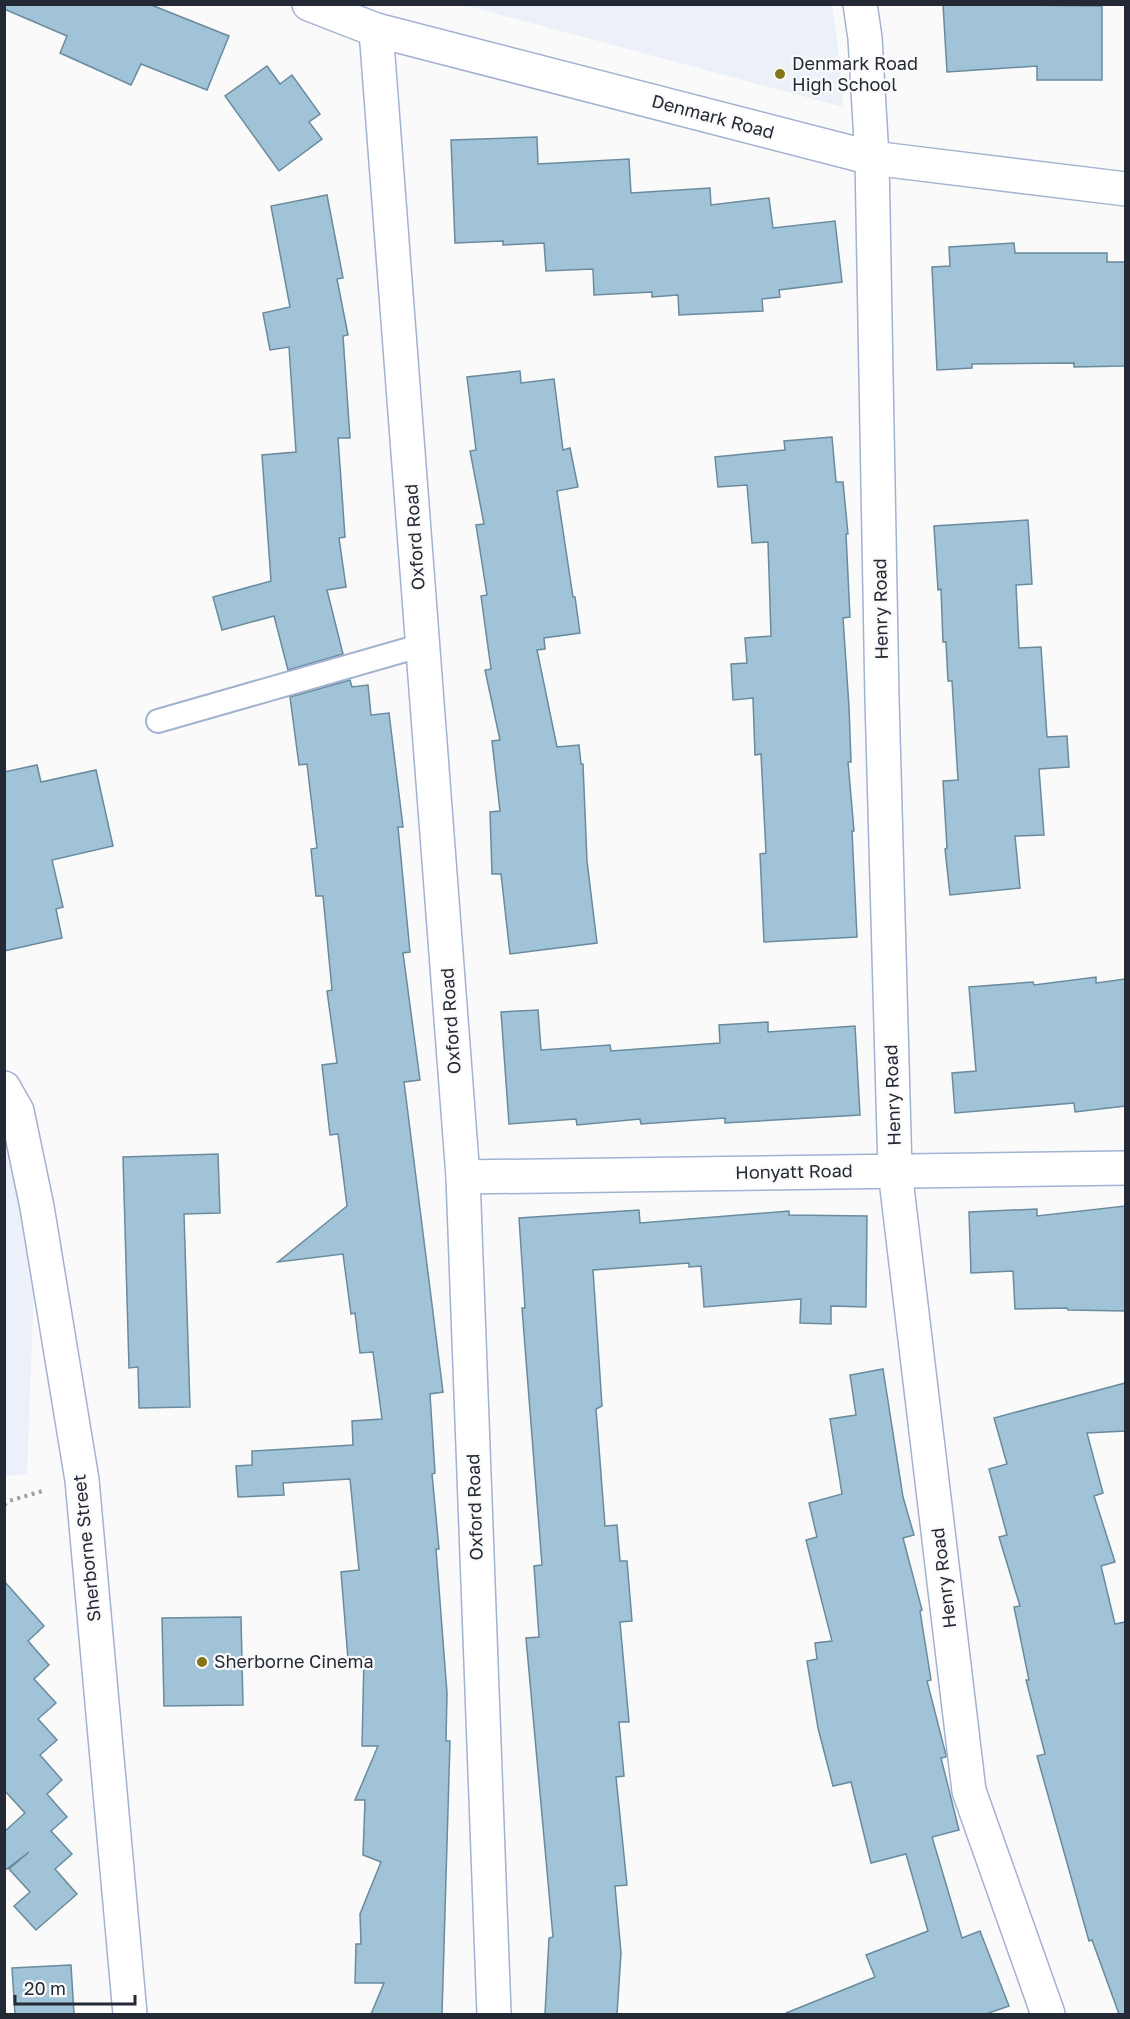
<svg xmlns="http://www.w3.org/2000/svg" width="1130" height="2019" viewBox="0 0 1130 2019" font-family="'Golos Text',sans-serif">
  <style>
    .built { fill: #ecf0f8 }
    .building { fill: #a0c3d7; stroke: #698b9d; stroke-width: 1.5 }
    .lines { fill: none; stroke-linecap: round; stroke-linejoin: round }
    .service-casing { stroke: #a3b2d1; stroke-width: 26 }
    .minor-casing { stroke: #a3b2d1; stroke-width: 36 }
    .tertiary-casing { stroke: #a3b2d1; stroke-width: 36 }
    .path { stroke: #9c9ea3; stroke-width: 4; stroke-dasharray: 3 4.5; stroke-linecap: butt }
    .service { stroke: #fff; stroke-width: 22 }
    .minor { stroke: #fff; stroke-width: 33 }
    .tertiary { stroke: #fff; stroke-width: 33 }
    .poi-dot { fill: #847518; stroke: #fafafa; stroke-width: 2 }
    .labels { text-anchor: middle; stroke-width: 4.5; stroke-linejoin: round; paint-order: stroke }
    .poi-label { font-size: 18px; fill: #232935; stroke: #fafafa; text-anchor: start }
    .street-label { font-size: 18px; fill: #232935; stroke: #fafafa }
  </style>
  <rect width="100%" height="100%" fill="#fafafa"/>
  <g class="built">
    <path d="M464 5H832L837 40 843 107Z"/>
    <path d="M4 1088 37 1207 27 1474 5 1476Z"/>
  </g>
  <g class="building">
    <path d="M4 4H149L229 36 207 90 141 64 131 85 60 53 67 36 4 9Z"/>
    <path d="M943 4 1102 6V80H1037V66L947 72Z"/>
    <path d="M267 66 280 84 292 75 320 114 309 122 322 139 279 171 225 96Z"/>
    <path d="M537 137 538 164 629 159 631 193 710 188 711 205 769 198 773 228 835 221 842 282 779 290 780 297 762 299 763 311 679 315 678 295 652 297V292L594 295 593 269 546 271 544 243 503 245V241L455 243 451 140Z"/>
    <path d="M327 195 343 278 337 279 348 335 343 336 350 438H338L345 537 339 538 346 587 327 590 343 654 288 670 274 616 222 630 213 597 271 581 262 455 296 452 289 347 270 350 263 313 290 307 271 206Z"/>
    <path d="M1014 243 1015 253H1107V262H1125V366L1074 367V363L972 364V368L937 370 932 267 950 266 949 247Z"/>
    <path d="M520 371 521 383 554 379 563 450 570 448 578 487 557 491 573 597H575L580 633 544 638 545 649 537 650 557 747 579 745 581 764H583L587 861 597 943 510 954 501 874H492L490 812 500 811 492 741 500 740 485 670 491 669 481 596 487 595 476 525 484 524 470 451 476 450 467 377Z"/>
    <path d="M832 437 836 482H843L848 534H846L850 617 843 618 849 707 851 762H848L854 831H852L857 937 764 942 760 854 766 853 761 754 755 755 753 698 733 700 731 664 747 663 745 638 771 636 768 542 752 543 747 485 718 487 715 457 785 450 784 441Z"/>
    <path d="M1028 520 1032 584 1016 585 1019 648 1041 647 1047 737 1067 736 1069 767 1039 769 1044 835 1015 836 1020 888 950 895 945 849 947 848 943 781 958 780 952 681H948L946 642H943L941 589 938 590 934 526Z"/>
    <path d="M350 680 352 687 368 685 371 715 389 713 403 827H398L410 952 403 953 420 1080 404 1082 443 1392 430 1394 435 1473 432 1474 439 1549H436L447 1693 446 1741H450L442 2014H371L384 1983H355L356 1944H361L360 1914 381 1862 363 1855 365 1800H355L378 1746H362L364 1657 348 1659 341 1572 359 1570 350 1479 283 1483 284 1495 238 1497 236 1466 252 1465V1451L353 1445 352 1421 382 1419 373 1352 360 1353 355 1313 351 1314 343 1254 278 1262 347 1206 338 1134 330 1135 322 1065 337 1063 327 991 332 990 323 896H316L311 849 317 848 307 764 299 765 290 697Z"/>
    <path d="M37 765 41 782 96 770 113 846 52 860 63 907 56 909 62 938 4 951V772Z"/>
    <path d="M1096 977V983L1125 979V1106L1075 1112 1074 1103 955 1113 952 1073 976 1071 969 987 1033 982 1034 985Z"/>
    <path d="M538 1010 541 1050 610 1045 611 1051 720 1043 719 1025 768 1022V1032L855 1026 860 1115 725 1123V1118L641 1124 640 1119 577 1125 576 1119 509 1124 501 1012Z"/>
    <path d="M218 1154 220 1213 184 1214 190 1407 139 1408 138 1367 129 1368 123 1157Z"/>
    <path d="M1125 1206V1311L1068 1310 1067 1308 1015 1309 1013 1271 971 1273 969 1212 1037 1209V1216Z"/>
    <path d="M639 1210 640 1223 789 1211V1215L867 1216 866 1307 831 1306V1324L800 1323 801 1299 704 1307 701 1266 689 1267V1263L593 1270 602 1406 596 1409 605 1526 617 1525 620 1561H627L632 1621 620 1622 629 1722H619L624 1776 616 1777 627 1885 615 1886 621 1953 617 2014H545L549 1938 553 1937 526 1638 539 1637 534 1566 542 1565 522 1308H525L519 1218Z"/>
    <path d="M883 1369 903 1497 914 1535 903 1538 922 1610 920 1611 931 1680 927 1681 946 1755V1757L941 1758 959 1830 932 1837 962 1938 980 1931 1009 2006 986 2014H786V2013L875 1977 866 1955 928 1931 906 1854 871 1863 851 1782 833 1786 818 1728 807 1661 817 1659 815 1643 832 1641 806 1540 817 1537 809 1503 842 1494 830 1419 856 1415 850 1375Z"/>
    <path d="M1125 1383V1431L1087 1433 1103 1493 1094 1496 1115 1562 1101 1566 1115 1624 1125 1622V2014H1119L1092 1940 1089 1941 1037 1756 1045 1754 1026 1680H1029L1014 1607 1020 1606 999 1537 1007 1535 989 1469 1007 1464 994 1418Z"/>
    <path d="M4 1581 44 1626 28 1641 49 1665 34 1679 56 1703 38 1719 57 1740 40 1755 62 1780 47 1794 67 1817 51 1831 72 1854 55 1869 77 1894 36 1930 14 1906 30 1892 9 1869 29 1852 4 1871V1832L25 1813 4 1790Z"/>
    <path d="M241 1617 243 1705 164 1706 162 1618Z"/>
    <path d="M71 1965 74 2014H15L12 1968Z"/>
  </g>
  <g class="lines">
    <g class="service-casing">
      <path id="service" d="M158 721 423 645"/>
    </g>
    <g class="minor-casing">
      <g id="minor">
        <path d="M860 4 865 38 872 158 882 699 895 1171 969 1791 1048 2014"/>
        <path d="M376 30 463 1177 494 2014"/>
        <path d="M4 1088 17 1111 37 1207 82 1480 130 2014"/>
        <path d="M463 1177 1126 1168"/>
      </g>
    </g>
    <g class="tertiary-casing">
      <path id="tertiary" d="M309 4 376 30 872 158 1126 189"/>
    </g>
    <path class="path" d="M4 1505 9 1501 46 1490"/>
    <use href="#service" class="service"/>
    <use href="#minor" class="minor"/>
    <use href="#tertiary" class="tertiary"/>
  </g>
  <g class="poi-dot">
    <circle cx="780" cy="74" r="6"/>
    <circle cx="202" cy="1662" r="6"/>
  </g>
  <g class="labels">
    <g class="poi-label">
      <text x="792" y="70">Denmark Road<tspan x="792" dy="21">High School</tspan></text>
      <text x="214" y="1668">Sherborne Cinema</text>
    </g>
    <g class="street-label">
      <text transform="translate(713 117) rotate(15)" y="6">Denmark Road</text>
      <text transform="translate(415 537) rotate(-94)" y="6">Oxford Road</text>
      <text transform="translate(881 609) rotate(-91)" y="6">Henry Road</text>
      <text transform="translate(451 1021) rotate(-94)" y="6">Oxford Road</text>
      <text transform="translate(893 1095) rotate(-92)" y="6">Henry Road</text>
      <text transform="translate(794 1172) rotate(-1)" y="6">Honyatt Road</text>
      <text transform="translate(475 1507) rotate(-92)" y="6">Oxford Road</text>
      <text transform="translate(87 1548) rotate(-96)" y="6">Sherborne Street</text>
      <text transform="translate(944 1578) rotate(-97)" y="6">Henry Road</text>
    </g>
  </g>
  <rect width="1130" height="2019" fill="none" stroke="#232935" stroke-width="12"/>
  <path d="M15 1995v9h120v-9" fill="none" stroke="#232935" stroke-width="3"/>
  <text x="24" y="1995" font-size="18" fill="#232935" stroke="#fafafa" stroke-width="4.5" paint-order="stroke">20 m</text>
</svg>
